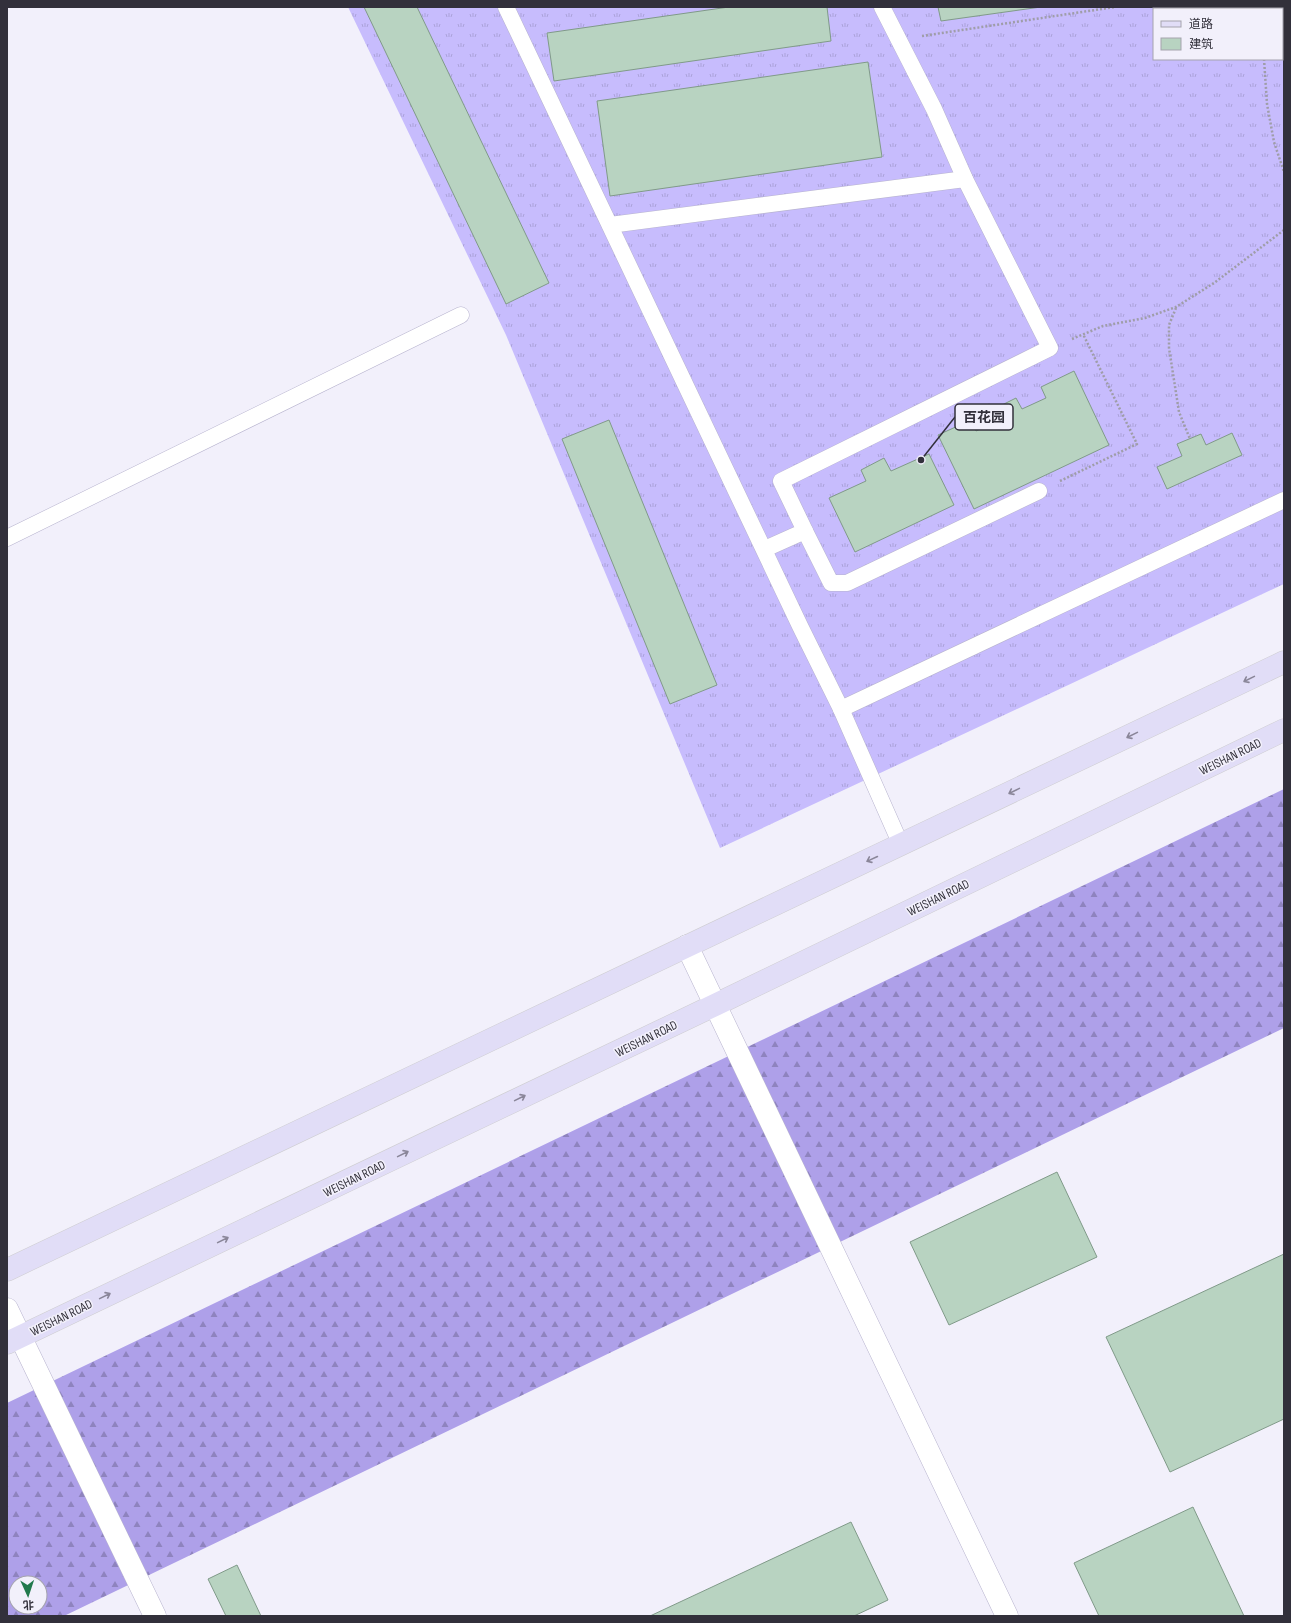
<svg xmlns="http://www.w3.org/2000/svg" width="1291" height="1623" viewBox="0 0 1291 1623" font-family="'Sofia Sans Condensed','Noto Sans SC',sans-serif">
  <style>
    .grass { fill: url(#grass-tufts); fill-rule: evenodd }
    .forest { fill: url(#forest-firs); fill-rule: evenodd }
    .building { fill: #b8d3c1; stroke: #809a89 }
    .lines { fill: none; stroke-linecap: round; stroke-linejoin: round }
    .service-casing { stroke: #b8b4cf; stroke-width: 17 }
    .minor-casing { stroke: #b8b4cf; stroke-width: 23 }
    .primary-casing { stroke: #cecdd0; stroke-width: 23 }
    .path { stroke: #9f9da8; stroke-width: 2.5; stroke-dasharray: 2 2; stroke-linecap: butt }
    .service { stroke: #fff; stroke-width: 16 }
    .minor { stroke: #fff; stroke-width: 22 }
    .primary { stroke: #e1ddf7; stroke-width: 22 }
    .oneway { stroke: #8a8699 }
    .labels { text-anchor: middle; stroke-width: 3; stroke-linejoin: round; paint-order: stroke }
    .street-label { font-size: 13px; fill: #32303b; stroke: #f2f0fb }
    .leader { fill: none; stroke: #32303b; stroke-width: 1.5 }
    .callout-dot { fill: #32303b; stroke: #f2f0fb; stroke-width: 1.5 }
    .callout { fill: #f2f0fb; stroke: #32303b; stroke-width: 1.5 }
    .callout-label { font-size: 14px; text-anchor: middle; font-weight: bold; fill: #32303b }
  </style>
  <defs>
    <pattern id="grass-tufts" width="24" height="20" patternUnits="userSpaceOnUse"><rect width="24" height="20" fill="#c7bcfd"/><path d="M3 7l-1-3M5 7V3M7 7l1-3M15 17l-1-3M17 17v-4M19 17l1-3" fill="none" stroke="#aba2da"/></pattern>
    <pattern id="forest-firs" width="22" height="20" patternUnits="userSpaceOnUse"><rect width="22" height="20" fill="#aea0e9"/><path d="M5 1l3.5 6h-7zM16 11l3.5 6h-7z" fill="#8e83be"/></pattern>
  </defs>
  <rect width="100%" height="100%" fill="#f2f0fb"/>
  <path class="grass" d="M348 7H1284V584L720 848 506 335ZM1154 9H1282V59H1154Z"/>
  <path class="forest" d="M1284 789V1028L64 1616H7V1403ZM16 1583H40V1607H16Z"/>
  <g class="building">
    <path d="M364 7H417L549 283 506 304Z"/>
    <path d="M729 7H827L831 41 554 81 547 33Z"/>
    <path d="M938 7H1041L941 21Z"/>
    <path d="M868 62 882 157 610 196 597 101Z"/>
    <path d="M1074 371 1109 445 974 509 938 435 971 420 976 431 991 424 986 413 1016 398 1022 409 1046 398 1041 387Z"/>
    <path d="M609 420 717 685 670 704 562 439Z"/>
    <path d="M1232 433 1242 455 1167 489 1157 467 1182 456 1177 444 1201 434 1206 445Z"/>
    <path d="M929 454 954 505 855 552 829 498 866 481 861 470 884 458 891 471Z"/>
    <path d="M1057 1172 1097 1257 949 1325 910 1242Z"/>
    <path d="M1284 1254V1419L1170 1472 1106 1337Z"/>
    <path d="M1193 1507 1244 1616H1099L1074 1563Z"/>
    <path d="M851 1522 888 1600 854 1616H650Z"/>
    <path d="M237 1565 261 1616H226L208 1579Z"/>
  </g>
  <g class="lines">
    <g class="service-casing">
      <g id="service">
        <path d="M506 7 800 626 841 709 901 845"/>
        <path d="M610 225 965 179"/>
        <path d="M805 531 831 583H847L1039 491"/>
        <path d="M7 538 461 315"/>
        <path d="M765 549 805 531 781 481 1050 348 965 179 934 109 882 7"/>
        <path d="M841 709 1284 500"/>
      </g>
    </g>
    <g class="minor-casing">
      <g id="minor">
        <path d="M687 946 1007 1616"/>
        <path d="M7 1309 155 1616"/>
      </g>
    </g>
    <g class="primary-casing">
      <g id="primary">
        <path d="M7 1270 1284 662"/>
        <path d="M7 1343 715 1005 1284 730"/>
      </g>
    </g>
    <g class="path">
      <path d="M1258 7V9"/>
      <path d="M922 36 1115 7"/>
      <path d="M1264 59 1267 104 1274 142 1284 172"/>
      <path d="M1176 308 1169 325V348L1179 412 1190 439"/>
      <path d="M1072 339 1103 326 1145 318 1176 307 1214 283 1284 230"/>
      <path d="M1060 481 1137 444 1083 334"/>
    </g>
    <use href="#service" class="service"/>
    <use href="#minor" class="minor"/>
    <use href="#primary" class="primary"/>
  </g>
  <defs><path id="oneway-shaft" d="M-6 0H5M1.5-3L5.5 0L1.5 3" fill="none" stroke-width="1.6" stroke-linecap="round" stroke-linejoin="round"/></defs>
  <g class="oneway">
    <use href="#oneway-shaft" transform="translate(1249 679) rotate(154)"/>
    <use href="#oneway-shaft" transform="translate(1132 735) rotate(154)"/>
    <use href="#oneway-shaft" transform="translate(1014 791) rotate(154)"/>
    <use href="#oneway-shaft" transform="translate(872 859) rotate(155)"/>
    <use href="#oneway-shaft" transform="translate(520 1098) rotate(-26)"/>
    <use href="#oneway-shaft" transform="translate(403 1154) rotate(-26)"/>
    <use href="#oneway-shaft" transform="translate(223 1240) rotate(-26)"/>
    <use href="#oneway-shaft" transform="translate(105 1296) rotate(-26)"/>
  </g>
  <g class="labels">
    <g class="street-label">
      <text transform="translate(1230 756) rotate(-26)" y="5">WEISHAN ROAD</text>
      <text transform="translate(938 897) rotate(-26)" y="5">WEISHAN ROAD</text>
      <text transform="translate(646 1038) rotate(-26)" y="5">WEISHAN ROAD</text>
      <text transform="translate(354 1178) rotate(-26)" y="5">WEISHAN ROAD</text>
      <text transform="translate(61 1317) rotate(-26)" y="5">WEISHAN ROAD</text>
    </g>
  </g>
  <path class="leader" d="M921 460L955 417"/>
  <circle class="callout-dot" cx="921" cy="460" r="4"/>
  <rect class="callout" x="955" y="404" width="58" height="26" rx="4"/>
  <g class="callout-label">
    <text x="984" y="422">百花园</text>
  </g>
  <rect width="1291" height="1623" fill="none" stroke="#32303b" stroke-width="16"/>
  <rect x="1153" y="8" width="130" height="52" fill="#f2f0fb" stroke="#a5a3ae"/>
  <rect x="1161" y="21" width="20" height="6" fill="#e1ddf7" stroke="#a5a3ae"/>
  <text x="1189" y="28" font-size="12" fill="#32303b">道路</text>
  <rect x="1161" y="38" width="20" height="12" fill="#b8d3c1" stroke="#a5a3ae"/>
  <text x="1189" y="48" font-size="12" fill="#32303b">建筑</text>
  <g transform="translate(28 1595) rotate(177)"><circle r="19" fill="#f2f0fb" stroke="#a5a3ae"/>
  <path d="M0-3L7 15L0 10L-7 15Z" fill="#22794d"/>
  <text y="-6" font-size="11" font-weight="bold" text-anchor="middle" fill="#32303b">北</text>
  </g>
</svg>
